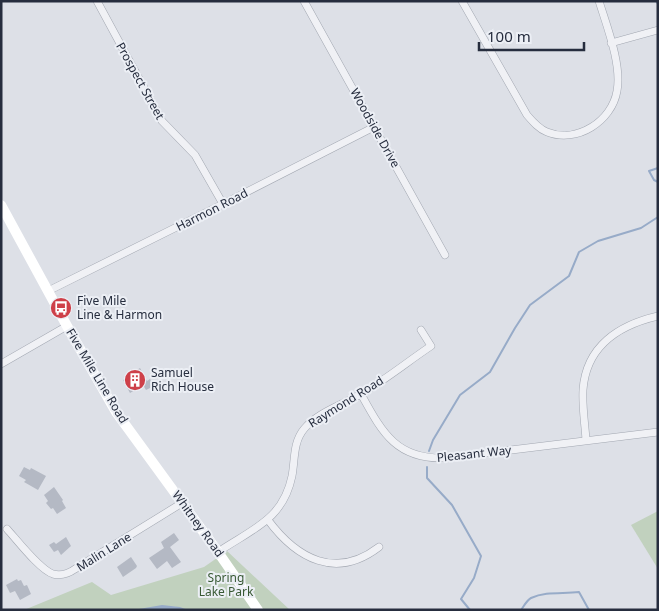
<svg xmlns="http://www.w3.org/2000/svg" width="659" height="611" viewBox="0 0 659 611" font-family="'Noto Sans',sans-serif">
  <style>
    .green { fill: #c1d1be }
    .water { fill: #97abc8 }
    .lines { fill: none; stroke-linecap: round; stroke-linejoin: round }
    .stream { stroke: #97abc8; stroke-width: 2 }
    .building { fill: #b4b9c4 }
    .street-casing { stroke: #a2a7b1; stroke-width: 8 }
    .street { stroke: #f0f1f5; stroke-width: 7 }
    .secondary { stroke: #fff; stroke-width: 10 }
    .labels { text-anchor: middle; stroke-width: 4; stroke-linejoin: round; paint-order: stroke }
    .street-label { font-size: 12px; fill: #262d3e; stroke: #eceff5 }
    .poi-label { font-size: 12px; fill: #262d3e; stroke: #eceff5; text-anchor: start }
    .park-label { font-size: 12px; fill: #385934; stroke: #eceff5 }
  </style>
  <rect width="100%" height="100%" fill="#dde0e7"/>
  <g class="green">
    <path d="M658 511V569L631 525Z"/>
    <path d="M227 551 290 610H188C168 602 150 609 130 610 95 610 59 610 24 610L92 582 111 595 204 567Z"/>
  </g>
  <path class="water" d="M162 605 180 607 188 610H133Z"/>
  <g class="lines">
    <g class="stream">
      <path d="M656 1 658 4"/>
      <path d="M658 168 649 171 654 180 658 182"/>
      <path d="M429 451 433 440 460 395 490 372 515 328 530 305 569 276 579 252 598 241 641 228 658 217"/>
      <path d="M427 467V478L452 505 481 556 474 578 461 599 470 610"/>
      <path d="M521 610C524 606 527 600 531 598 546 591 563 594 579 592L589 610"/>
    </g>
  </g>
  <g class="building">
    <path d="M140 368 147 381 150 379 154 386 146 390 143 385 130 393 123 380 135 374 134 372Z"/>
    <path d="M24 467 30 470 31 468 46 476 38 490 24 482 26 480 19 476Z"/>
    <path d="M54 487 63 500 62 501 66 508 57 514 53 508 51 509 46 503 48 501 44 495Z"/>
    <path d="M174 533 179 540 170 547 181 562 172 568 167 561 157 569 149 558 164 548 161 542Z"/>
    <path d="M66 537 71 546 61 555 58 550 54 552 49 545 54 542 56 544Z"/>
    <path d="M131 557 137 566 136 568 123 577 117 567Z"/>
    <path d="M17 579 18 581 21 580 24 586 27 585 31 594 20 600 15 591 10 593 6 585Z"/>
  </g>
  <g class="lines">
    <g class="street-casing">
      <g id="street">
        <path d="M97 1 162 121 195 155 223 204"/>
        <path d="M304 1 445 255"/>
        <path d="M462 1 527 115C533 122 539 129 547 132 577 144 612 121 617 91 622 65 607 27 599 1"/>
        <path d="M611 43 658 30"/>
        <path d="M48 291 223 204 374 127"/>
        <path d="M1 364 67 326"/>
        <path d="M361 394C382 432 396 460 446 458L658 432"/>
        <path d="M586 440C585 424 582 406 583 390 586 346 619 325 658 316"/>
        <path d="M268 520C297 559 336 580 379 547"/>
        <path d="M7 529C17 540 40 570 53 574 61 576 68 574 75 569L182 503"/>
        <path d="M218 552C252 529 283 520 292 476 295 460 293 442 304 429 317 413 341 405 359 395 384 381 407 362 431 346L421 330"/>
      </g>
    </g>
    <use href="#street" class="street"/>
    <path class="secondary" d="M1 205 67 326 116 412 218 552 258 610"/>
  </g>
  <defs>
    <g id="bus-disc" transform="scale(1.125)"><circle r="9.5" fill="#ce4049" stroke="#eceff5"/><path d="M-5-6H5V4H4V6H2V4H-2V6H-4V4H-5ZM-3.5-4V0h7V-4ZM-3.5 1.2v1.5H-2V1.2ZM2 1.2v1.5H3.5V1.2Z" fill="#fff"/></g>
    <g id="building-disc" transform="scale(1.125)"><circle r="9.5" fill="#ce4049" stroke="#eceff5"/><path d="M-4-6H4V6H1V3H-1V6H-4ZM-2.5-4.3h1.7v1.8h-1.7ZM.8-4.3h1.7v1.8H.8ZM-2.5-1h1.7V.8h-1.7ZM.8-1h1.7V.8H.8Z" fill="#fff"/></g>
  </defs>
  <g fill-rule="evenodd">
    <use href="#bus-disc" x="61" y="308"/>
    <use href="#building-disc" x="135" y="380"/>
  </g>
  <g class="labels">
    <g class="street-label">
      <text transform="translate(140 81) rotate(61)" y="4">Prospect Street</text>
      <text transform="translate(375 128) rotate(61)" y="4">Woodside Drive</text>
      <text transform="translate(212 210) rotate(-27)" y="4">Harmon Road</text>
      <text transform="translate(97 376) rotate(59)" y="4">Five Mile Line Road</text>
      <text transform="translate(346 402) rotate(-32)" y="4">Raymond Road</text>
      <text transform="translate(474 454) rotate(-6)" y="4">Pleasant Way</text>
      <text transform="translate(198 524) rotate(54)" y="4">Whitney Road</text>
      <text transform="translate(104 552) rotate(-32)" y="4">Malin Lane</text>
    </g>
    <g class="poi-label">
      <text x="77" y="305">Five Mile<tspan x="77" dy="14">Line &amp; Harmon</tspan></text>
      <text x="151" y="377">Samuel<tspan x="151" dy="14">Rich House</tspan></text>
    </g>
    <g class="park-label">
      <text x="226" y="582">Spring<tspan x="226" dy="14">Lake Park</tspan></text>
    </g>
  </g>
  <rect width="659" height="611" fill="none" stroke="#262d3e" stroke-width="5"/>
  <path d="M479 42v8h105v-8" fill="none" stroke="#262d3e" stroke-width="2.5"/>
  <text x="487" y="42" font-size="15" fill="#262d3e" stroke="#eceff5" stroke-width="4" paint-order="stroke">100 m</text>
</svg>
